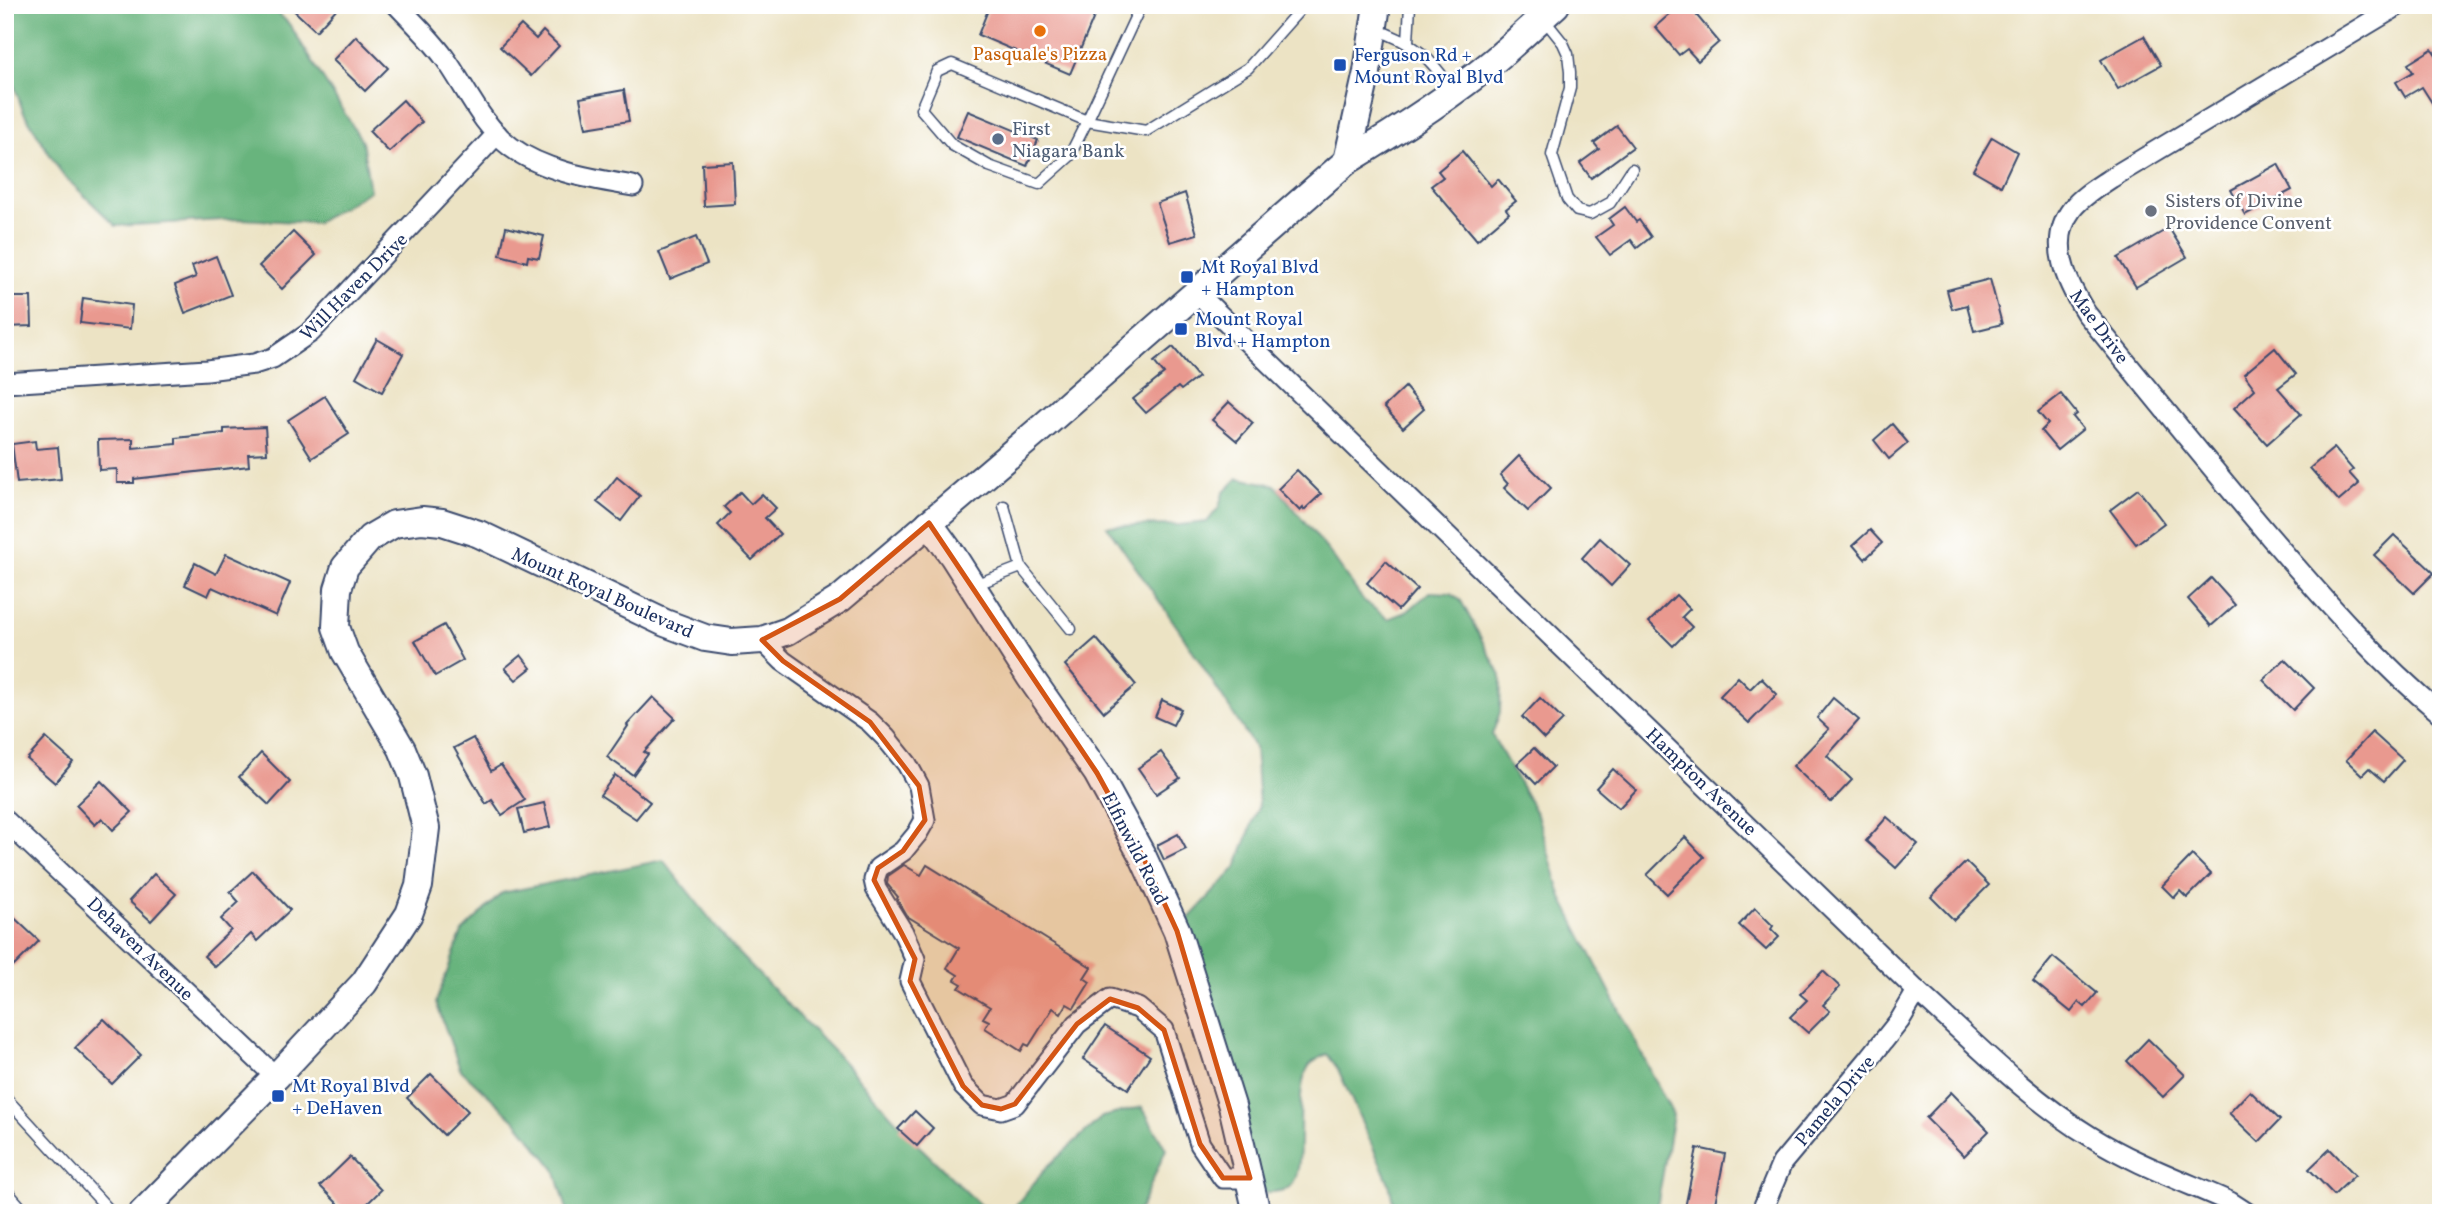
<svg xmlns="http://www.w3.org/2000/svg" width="2446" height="1218" viewBox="0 0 2446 1218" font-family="Vollkorn,serif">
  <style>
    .forest { fill: #68b47d; stroke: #42726e; stroke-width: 2 }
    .building { fill: #e9998f }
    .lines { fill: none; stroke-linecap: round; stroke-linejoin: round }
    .lane-casing { stroke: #3a4a6d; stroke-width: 13 }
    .street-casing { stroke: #3a4a6d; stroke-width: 23 }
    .secondary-casing { stroke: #3a4a6d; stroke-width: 30 }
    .lane { stroke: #fff; stroke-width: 10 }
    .street { stroke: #fff; stroke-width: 19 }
    .secondary { stroke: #fff; stroke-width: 26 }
    .marked { fill: #d45514; fill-opacity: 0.2; stroke: #d45514; stroke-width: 5; stroke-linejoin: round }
    .food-dot { fill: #e8710a; stroke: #fff; stroke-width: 2.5 }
    .transit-dot { fill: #1a4fb4; stroke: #fff; stroke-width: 2.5 }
    .service-dot { fill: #5c6f8a; stroke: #fff; stroke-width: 2.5 }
    .worship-dot { fill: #6b7280; stroke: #fff; stroke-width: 2.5 }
    .labels { text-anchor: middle; stroke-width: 5; stroke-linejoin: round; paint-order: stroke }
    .food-label { font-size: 19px; fill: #c56008; stroke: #fff }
    .transit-label { font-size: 19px; fill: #164399; stroke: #fff; text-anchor: start }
    .service-label { font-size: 19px; fill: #4e5e75; stroke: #fff; text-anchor: start }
    .worship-label { font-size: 19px; fill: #5b616d; stroke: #fff; text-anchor: start }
    .street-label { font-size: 19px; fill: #1b2f5e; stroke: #fff }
  </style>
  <rect width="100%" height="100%" fill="#fff"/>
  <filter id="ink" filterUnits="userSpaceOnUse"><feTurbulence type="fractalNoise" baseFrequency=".0143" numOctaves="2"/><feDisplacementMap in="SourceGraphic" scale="14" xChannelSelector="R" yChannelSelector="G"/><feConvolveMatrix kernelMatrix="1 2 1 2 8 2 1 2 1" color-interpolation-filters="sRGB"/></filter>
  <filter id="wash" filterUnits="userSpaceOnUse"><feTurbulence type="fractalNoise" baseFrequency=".00686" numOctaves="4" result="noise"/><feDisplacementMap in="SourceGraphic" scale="28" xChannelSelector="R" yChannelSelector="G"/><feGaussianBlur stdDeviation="1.57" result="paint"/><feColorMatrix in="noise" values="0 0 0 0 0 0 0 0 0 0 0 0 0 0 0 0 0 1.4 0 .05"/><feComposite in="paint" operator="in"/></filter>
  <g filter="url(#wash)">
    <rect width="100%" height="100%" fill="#ece3c4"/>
    <g class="forest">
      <path d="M5 5H270L289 24 362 141 370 191 316 223 241 219 116 226 62 174 23 111 5 58Z"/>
      <path d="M1238 478 1275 485 1330 553 1363 600 1388 619 1408 611 1430 592 1451 593 1461 601 1501 676 1500 712 1492 735 1537 815 1562 898 1673 1115 1656 1213H1395L1389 1183 1338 1069 1327 1054C1322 1057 1312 1061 1309 1066 1290 1094 1312 1178 1286 1189 1277 1193 1264 1192 1254 1194L1177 931 1236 868 1259 805 1255 748 1182 634 1107 526 1180 525 1207 522 1219 507 1223 493Z"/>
      <path d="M663 860 735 950 838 1056 918 1145 981 1206 1013 1209 1046 1168 1102 1117 1142 1107 1166 1149 1141 1207 1136 1213H568L555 1169 518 1123 460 1069 436 1002 462 932 502 893Z"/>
    </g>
    <g id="blocks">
      <g class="building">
        <path d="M288 5H340L316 31Z"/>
        <path d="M990 5H1099L1070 74 978 35Z"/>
        <path d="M1680 5H1688L1719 42 1698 61 1687 49 1679 55 1655 27Z"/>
        <path d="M521 25 536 39 543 31 559 46 531 76 500 47Z"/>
        <path d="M356 36 388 68 365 91 333 60Z"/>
        <path d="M2144 36 2161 65 2118 89 2101 60Z"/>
        <path d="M2432 49 2441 62V117L2422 87 2405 97 2396 82 2413 72 2408 64Z"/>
        <path d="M624 90 629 121 586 128 580 98Z"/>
        <path d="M403 100 422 122 389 152 369 131Z"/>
        <path d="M968 111 1038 140 1027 166 957 137Z"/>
        <path d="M1617 126 1633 147 1591 178 1580 163 1599 149 1594 143Z"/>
        <path d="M1992 137 2017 152 2001 186 1973 170Z"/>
        <path d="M1462 151 1491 186 1498 179 1516 201 1506 209 1509 213 1477 240 1431 186 1443 177 1438 171Z"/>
        <path d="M733 162 735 204 704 206 702 164Z"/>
        <path d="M2278 164 2292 190 2245 215 2231 190Z"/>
        <path d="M1185 193 1197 234 1170 242 1157 203Z"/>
        <path d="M1625 207 1636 222 1639 220 1651 237 1637 248 1631 240 1610 255 1596 237 1613 225 1609 219Z"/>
        <path d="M506 227 544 236 539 258 528 256 527 262 500 255Z"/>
        <path d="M2169 228 2187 257 2136 287 2118 258Z"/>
        <path d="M293 232 316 255 282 289 259 266Z"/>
        <path d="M696 237 707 264 670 279 659 252Z"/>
        <path d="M216 256 231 295 185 313 175 285 196 277 192 266Z"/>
        <path d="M1990 279 2002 324 1974 331 1967 305 1952 309 1947 290Z"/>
        <path d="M5 297H31L32 326 5 327Z"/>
        <path d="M83 298 132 305 130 329 80 323Z"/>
        <path d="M377 339 403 354 382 392 356 377Z"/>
        <path d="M1173 347 1198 377 1181 390 1178 387 1146 413 1133 399 1164 374 1154 362Z"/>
        <path d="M2275 348 2296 374 2278 388 2301 414 2267 444 2234 408 2255 389 2244 374Z"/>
        <path d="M1405 387 1424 409 1403 428 1384 407Z"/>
        <path d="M2061 394 2077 414 2073 417 2083 429 2057 450 2041 431 2048 424 2038 412Z"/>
        <path d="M325 396 349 434 312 458 288 420Z"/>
        <path d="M1229 402 1253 423 1237 441 1212 420Z"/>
        <path d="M1892 424 1908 443 1889 459 1874 440Z"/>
        <path d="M265 427 267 453 248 454 249 466 134 479V483H117V469L99 470 98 440 133 439V448L176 444V438L224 433V429Z"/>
        <path d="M35 441 36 449 58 447 61 479 17 483 12 444Z"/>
        <path d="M2334 448 2353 470 2349 473 2359 484 2339 501 2310 468Z"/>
        <path d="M1519 456 1551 488 1528 511 1504 488 1508 484 1500 475Z"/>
        <path d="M1297 470 1321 494 1304 510 1303 508 1300 511 1278 489Z"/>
        <path d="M617 477 640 496 621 521 597 502Z"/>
        <path d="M2138 489 2164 523 2136 544 2110 510Z"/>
        <path d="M740 492 751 504 762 494 776 508 765 518 780 534 752 560 718 525 730 513 724 507Z"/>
        <path d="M1870 530 1882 543 1865 559 1853 545Z"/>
        <path d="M2394 535 2434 573 2414 593 2374 555Z"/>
        <path d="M1600 538 1630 565 1611 586 1582 558Z"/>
        <path d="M226 554 290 583 276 616 212 587 208 596 185 585 195 563 216 574Z"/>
        <path d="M1386 561 1417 589 1398 610 1367 583Z"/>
        <path d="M2211 578 2235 605 2211 626 2188 599Z"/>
        <path d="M1676 595 1690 609 1682 617 1692 627 1673 646 1649 622Z"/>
        <path d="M444 625 463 660 435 676 415 641Z"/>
        <path d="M1096 638 1136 685 1104 712 1065 665Z"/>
        <path d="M521 655 531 668 516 680 505 668Z"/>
        <path d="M2285 659 2314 688 2293 710 2263 680Z"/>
        <path d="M1738 677 1750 689 1761 678 1777 694 1749 723 1720 696Z"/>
        <path d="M653 697 675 718 644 752 648 754 633 775 607 757 628 726 627 725Z"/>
        <path d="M1540 698 1563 720 1544 739 1522 717Z"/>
        <path d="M1833 698 1859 720 1827 756 1852 780 1831 802 1793 766 1829 729 1817 718Z"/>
        <path d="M1162 700 1181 709 1173 725 1155 717Z"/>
        <path d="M2372 732 2403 760 2384 781 2369 768 2362 775 2346 760Z"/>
        <path d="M46 738 73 762 55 783 27 759Z"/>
        <path d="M473 738 491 771 501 765 525 800 502 815 492 800 486 804 454 748Z"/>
        <path d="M1534 748 1553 767 1536 784 1517 764Z"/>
        <path d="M1161 752 1180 778 1156 794 1138 768Z"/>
        <path d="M261 753 290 782 269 805 239 777Z"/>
        <path d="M1613 769 1636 790 1619 808 1596 788Z"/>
        <path d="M615 775 650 802 636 819 600 795Z"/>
        <path d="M101 781 132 812 113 830 102 818 95 825 76 805Z"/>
        <path d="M544 803 550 827 524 833 518 809Z"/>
        <path d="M1887 817 1918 844 1896 868 1866 841Z"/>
        <path d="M1178 834 1186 849 1164 860 1157 845Z"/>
        <path d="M1685 837 1704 857 1667 894 1647 875Z"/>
        <path d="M2192 855 2211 874 2187 898 2180 891 2174 898 2162 886Z"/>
        <path d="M1966 862 1989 885 1954 920 1931 897Z"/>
        <path d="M904 865 921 875 927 865 1091 967 1084 978 1090 982 1074 1008 1067 1004 1061 1014 1053 1008 1029 1046 1025 1044 1021 1051 985 1028 989 1021 983 1018 990 1007 959 988 962 984 955 980 958 975 947 968 959 948 907 916 897 899 898 897 887 884 888 876Z"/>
        <path d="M253 871 290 910 257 941 251 934 215 967 204 956 231 930 221 919 239 902 230 892Z"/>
        <path d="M154 874 176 894 151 921 129 901Z"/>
        <path d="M1755 908 1773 926 1771 929 1779 937 1766 950 1739 925Z"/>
        <path d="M5 909 39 941 14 966 5 957Z"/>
        <path d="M2053 957 2097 993 2085 1007 2079 1002 2071 1012 2033 981Z"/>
        <path d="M1823 971 1840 987 1823 1005 1830 1011 1808 1033 1790 1017 1807 1000 1800 994Z"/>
        <path d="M104 1019 141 1055 112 1084 75 1048Z"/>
        <path d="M1105 1026 1150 1056 1128 1089 1083 1059Z"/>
        <path d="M2148 1039 2185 1075 2163 1097 2127 1061Z"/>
        <path d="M431 1074 468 1111 444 1135 407 1098Z"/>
        <path d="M2250 1091 2280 1120 2259 1142 2229 1113Z"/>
        <path d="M1951 1092 1989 1131 1964 1156 1926 1118Z"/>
        <path d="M915 1111 933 1128 917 1146 898 1129Z"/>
        <path d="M1697 1148 1725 1154 1713 1213H1684Z"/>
        <path d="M2330 1149 2355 1175 2334 1195 2309 1169Z"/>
        <path d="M350 1157 381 1190 358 1213H347L320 1186Z"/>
      </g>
    </g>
  </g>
  <g filter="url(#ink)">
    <use href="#blocks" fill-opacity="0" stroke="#3a4a6d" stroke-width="2"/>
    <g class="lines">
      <g class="lane-casing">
        <g id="lane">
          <path d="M1141 5 1087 121 1146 131 1248 68 1304 5"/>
          <path d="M1543 18 1563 43 1568 54 1570 72V88L1552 155 1567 199 1577 211 1590 214 1610 203 1632 169"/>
          <path d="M1374 29C1414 42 1430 57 1453 91"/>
          <path d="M1408 42 1410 5"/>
          <path d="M952 64 1087 121 1069 157 1039 184 989 166 952 145 921 109 937 71Z"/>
          <path d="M1021 567 1071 629"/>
          <path d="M972 586 1021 567 1004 506"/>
          <path d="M5 1097 112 1213"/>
          <path d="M5 1189 26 1213"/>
        </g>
      </g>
      <g class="street-casing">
        <g id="street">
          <path d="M397 5C413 22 430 38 444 57 466 87 480 124 511 147 545 172 593 179 633 186"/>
          <path d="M2399 5 2111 178C2098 187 2082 196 2072 209 2047 242 2067 283 2086 313 2147 388 2208 464 2271 538 2325 601 2378 661 2441 714"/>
          <path d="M1197 293 1917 991C1972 1040 2026 1097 2090 1136 2133 1163 2183 1181 2230 1202L2247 1213"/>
          <path d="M5 383 207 370 254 364 273 358 311 332 497 134"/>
          <path d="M762 640 783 661 870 722 886 738 907 764 919 786 925 820 917 834 903 851 878 868 874 880 876 889 903 932 915 959 910 981 963 1086 982 1105 1001 1109 1015 1104 1077 1024 1110 999 1138 1008 1164 1030 1200 1144 1223 1178H1250"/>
          <path d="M5 820 276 1077"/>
          <path d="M1761 1213 1782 1163 1869 1059 1900 1020 1917 991"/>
        </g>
      </g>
      <g class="secondary-casing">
        <g id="secondary">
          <path d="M1347 161 1367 72 1377 5"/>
          <path d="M929 523 953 556 1030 677 1097 773 1143 857 1177 931 1232 1106 1257 1213"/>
          <path d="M142 1213 276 1077 364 983 409 914 419 886 426 828 413 776 402 749 345 652 336 627 338 589 345 567 370 538 394 524 422 520 442 522 479 534 665 623 705 638 732 642 762 640 788 631 840 599 1039 430 1347 161C1399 130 1449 98 1495 60 1516 42 1536 23 1556 5"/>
        </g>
      </g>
      <use href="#lane" class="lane"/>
      <use href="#street" class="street"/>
      <use href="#secondary" class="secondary"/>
    </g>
  </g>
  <path class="marked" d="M929 523 1097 773 1143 857 1177 931 1250 1178H1223L1200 1144 1164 1030 1138 1008 1110 999 1077 1024 1015 1104 1001 1109 982 1105 963 1086 910 981 915 959 874 880 878 868 903 851 925 820 919 786 870 722 783 661 762 640 840 599Z"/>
  <circle class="food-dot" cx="1040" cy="31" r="7"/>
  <g class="transit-dot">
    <rect x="1333" y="58" width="14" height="14" rx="3.5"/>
    <rect x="1180" y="270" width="14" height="14" rx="3.5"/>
    <rect x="1174" y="322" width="14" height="14" rx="3.5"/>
    <rect x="271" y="1089" width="14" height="14" rx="3.5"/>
  </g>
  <circle class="service-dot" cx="998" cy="139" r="7"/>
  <circle class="worship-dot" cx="2151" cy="211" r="7"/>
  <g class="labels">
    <g class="food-label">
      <text x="1040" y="60">Pasquale's Pizza</text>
    </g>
    <g class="transit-label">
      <text x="1354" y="61">Ferguson Rd +<tspan x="1354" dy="22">Mount Royal Blvd</tspan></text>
      <text x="1201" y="273">Mt Royal Blvd<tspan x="1201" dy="22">+ Hampton</tspan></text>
      <text x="1195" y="325">Mount Royal<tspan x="1195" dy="22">Blvd + Hampton</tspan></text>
      <text x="292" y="1092">Mt Royal Blvd<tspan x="292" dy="22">+ DeHaven</tspan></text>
    </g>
    <g class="service-label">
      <text x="1012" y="135">First<tspan x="1012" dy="22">Niagara Bank</tspan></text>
    </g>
    <g class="worship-label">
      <text x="2165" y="207">Sisters of Divine<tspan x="2165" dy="22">Providence Convent</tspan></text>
    </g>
    <g class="street-label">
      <text transform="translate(353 286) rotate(-45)" y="7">Will Haven Drive</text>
      <text transform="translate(2100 326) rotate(54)" y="7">Mae Drive</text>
      <text transform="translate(603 592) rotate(24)" y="7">Mount Royal Boulevard</text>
      <text transform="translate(1702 781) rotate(44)" y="7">Hampton Avenue</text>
      <text transform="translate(1136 848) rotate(63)" y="7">Elfinwild Road</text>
      <text transform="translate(141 948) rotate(44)" y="7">Dehaven Avenue</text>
      <text transform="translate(1834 1100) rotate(-50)" y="7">Pamela Drive</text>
    </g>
  </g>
  <rect width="2446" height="1218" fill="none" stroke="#fff" stroke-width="28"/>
</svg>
